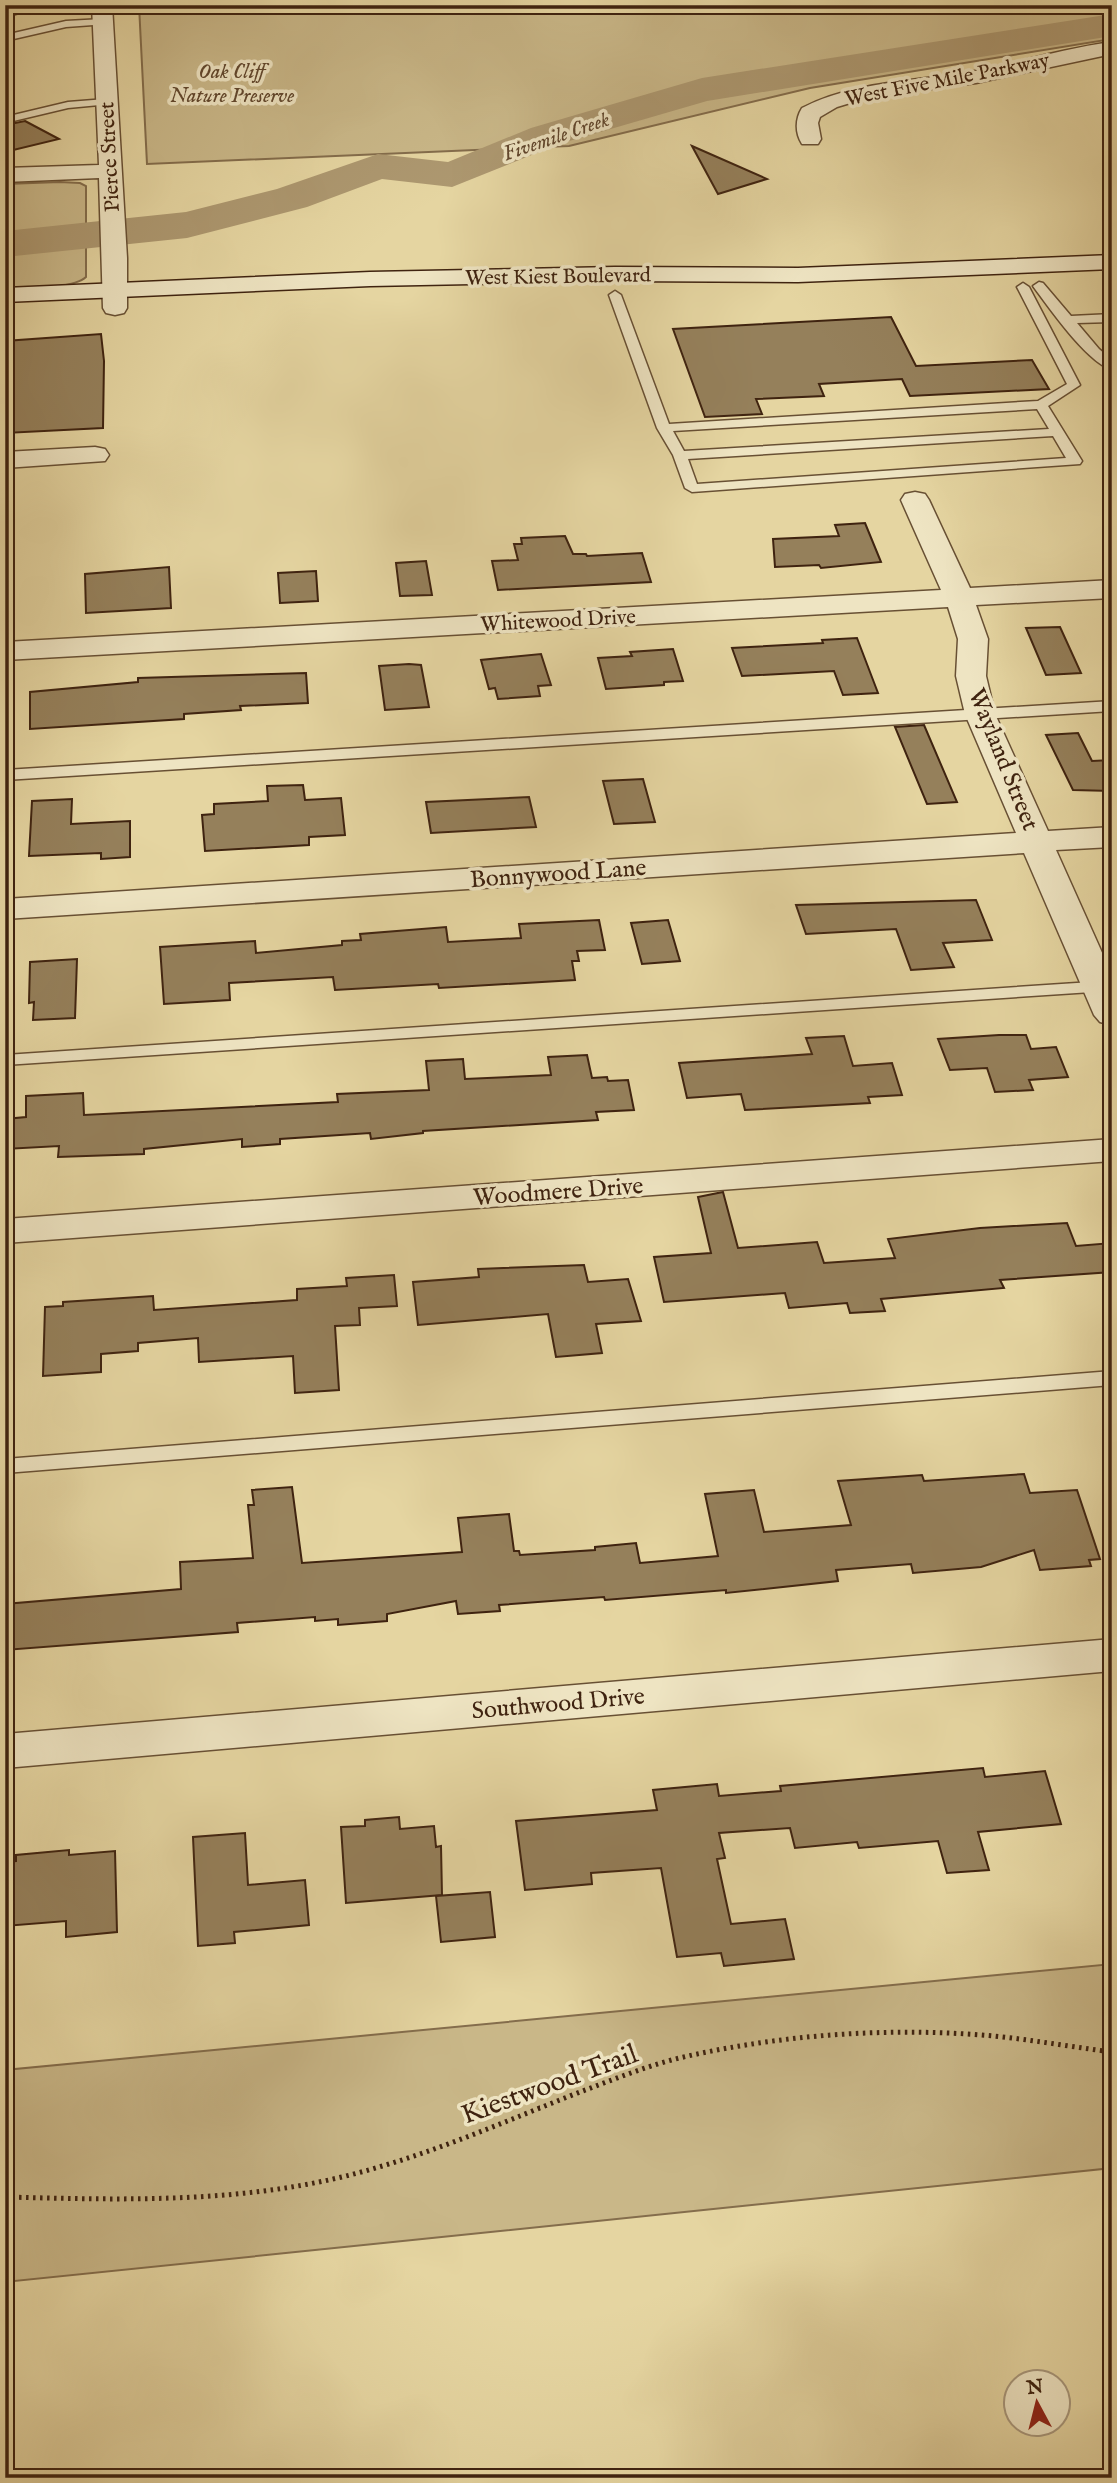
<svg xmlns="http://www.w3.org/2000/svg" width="1117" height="2483" viewBox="0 0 1117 2483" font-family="'IM FELL English',serif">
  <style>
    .green { fill: #c9b788; stroke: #846d4c; stroke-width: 2 }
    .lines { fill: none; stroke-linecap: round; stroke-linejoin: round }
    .river { fill: #ad9870; fill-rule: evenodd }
    .building { fill: #95805b; stroke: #3f2310; stroke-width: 2 }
    .service-casing { stroke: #685034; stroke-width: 3 }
    .minor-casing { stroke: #685034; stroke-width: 3 }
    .secondary-casing { stroke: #3f2310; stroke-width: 3 }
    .path { stroke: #3f2310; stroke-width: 5; stroke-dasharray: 2.5 4.5; stroke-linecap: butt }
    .service { fill: #eee4c2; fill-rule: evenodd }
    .minor { fill: #eee4c2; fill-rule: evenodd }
    .secondary { fill: #eee4c2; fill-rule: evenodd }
    .labels { text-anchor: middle; stroke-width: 7; stroke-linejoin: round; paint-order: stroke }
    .far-park-label { font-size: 21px; font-style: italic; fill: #62482e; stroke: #eee4c2 }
    .far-street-label { font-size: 21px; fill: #3f2310; stroke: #eee4c2 }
    .far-water-label { font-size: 21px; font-style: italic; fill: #60462d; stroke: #eee4c2 }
    .street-label { font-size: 24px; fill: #3f2310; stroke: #eee4c2 }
    .near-street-label { font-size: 28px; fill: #3f2310; stroke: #eee4c2 }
  </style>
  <rect width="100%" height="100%" fill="#e5d5a1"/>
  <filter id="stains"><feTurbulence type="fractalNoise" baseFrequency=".00286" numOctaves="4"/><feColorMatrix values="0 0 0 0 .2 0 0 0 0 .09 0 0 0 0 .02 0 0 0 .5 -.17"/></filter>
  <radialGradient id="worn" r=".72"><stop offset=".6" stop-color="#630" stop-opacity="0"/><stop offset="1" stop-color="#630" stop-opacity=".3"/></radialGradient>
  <g class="green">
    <path d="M139 5H1112V39L810 88 569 146 147 164Z"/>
    <path d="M60 182 80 183 86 186V277C72 290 25 287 5 288V184Z"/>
    <path d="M1112 1964V2168L5 2282V2070Z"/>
  </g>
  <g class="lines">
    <path class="river" d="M1112 14V36L707 101 559 144 452 187 382 179 307 207 187 238 5 257V231L186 212 277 189 378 154 448 162 531 128 702 78Z"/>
  </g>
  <g class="building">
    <path d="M25 121 59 139 5 152V125Z"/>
    <path d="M692 146 767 179 718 194Z"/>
    <path d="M891 317 916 366 1032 360 1049 389 910 396 902 379 819 384 824 396 756 399 762 414 705 417 673 329Z"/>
    <path d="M101 334 104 361 103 428 5 433V341Z"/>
    <path d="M865 523 881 562 821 568 819 565 775 567 773 539 839 536 835 525Z"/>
    <path d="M565 536 573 554H586L587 556 642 553 651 582 498 590 492 561 518 560 514 544H522L521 538Z"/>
    <path d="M426 561 432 595 400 596 396 563Z"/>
    <path d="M169 567 171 608 86 613 85 574Z"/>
    <path d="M316 571 318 601 280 603 278 573Z"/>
    <path d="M1060 627 1081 673 1046 675 1026 628Z"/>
    <path d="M857 638 878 693 843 695 834 671 742 676 732 648 823 643 822 640Z"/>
    <path d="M673 649 683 681 664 682V685L606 689 598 658 632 656 630 652Z"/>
    <path d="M541 654 551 685 538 686 540 696 498 699 495 688 489 689 481 660Z"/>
    <path d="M409 664 421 665 429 707 385 710 379 666Z"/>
    <path d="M306 673 308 703 240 706 241 710 184 714V719L30 729V692L138 682V678Z"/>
    <path d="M924 725 957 802 927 804 895 727Z"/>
    <path d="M1078 733 1092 761 1112 760V791L1073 790 1046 735Z"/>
    <path d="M643 779 655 822 614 824 603 781Z"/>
    <path d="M303 785 305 800 341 798 345 835 309 837V845L205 851 202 815 214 814V804L268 801 267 786Z"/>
    <path d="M529 797 536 827 431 833 426 802Z"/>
    <path d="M72 799 71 824 130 821V857L101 859V853L29 856 32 801Z"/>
    <path d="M976 900 992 940 943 943 954 967 911 970 896 929 806 934 796 905Z"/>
    <path d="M599 920 605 950 577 951 579 961H572L575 980 439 988 438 984 335 990 333 977 229 983 230 1000 164 1004 160 947 255 941 256 953 342 945V941L361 940 360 934 446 927 448 942 521 938 519 924Z"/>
    <path d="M668 920 680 961 642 964 631 923Z"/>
    <path d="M77 959 75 1018 33 1020 34 1002 29 1003 30 962Z"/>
    <path d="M999 1035H1026L1031 1049 1056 1047 1068 1077 1029 1080 1033 1090 995 1092 987 1068 950 1070 938 1039Z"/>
    <path d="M844 1036 853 1066 892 1063 902 1095 868 1097 870 1103 745 1110 741 1094 687 1098 679 1063 812 1054 806 1038Z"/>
    <path d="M587 1055 592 1078 607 1077 608 1081 628 1080 634 1110 596 1112 598 1120 423 1131V1133L371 1139 370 1133 280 1139V1144L242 1147V1139L144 1149V1154L58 1157 59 1146 5 1149V1119L26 1117V1096L83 1093 84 1115 338 1102 337 1094 429 1090 426 1061 463 1059 465 1079 551 1075 548 1057Z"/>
    <path d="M723 1192 738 1248 817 1242 824 1263 895 1258 888 1239 980 1228 1067 1223 1076 1246 1112 1243V1272L1000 1280 1004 1288 881 1299 885 1311 850 1313 847 1303 789 1308 785 1293 664 1302 654 1257 711 1253 698 1197Z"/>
    <path d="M584 1265 588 1282 628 1279 641 1321 596 1324 602 1353 556 1357 548 1314 418 1325 413 1282 479 1277 478 1269Z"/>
    <path d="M394 1275 397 1306 359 1308 360 1325 335 1326 339 1390 295 1393 293 1356 199 1362 198 1338 138 1343V1351L101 1354V1372L43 1376 45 1307 63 1306V1302L153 1296 154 1310 297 1300V1289L347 1286 346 1278Z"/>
    <path d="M1024 1474 1030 1493 1077 1490 1100 1559 1089 1560 1091 1566 1040 1570 1034 1550 981 1567 913 1573 911 1564 836 1570 838 1581 726 1593V1590L605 1600 604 1597 499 1605 500 1611 458 1614 456 1601 387 1614V1621L338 1625V1619L315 1621V1617L237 1623 238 1632 5 1650V1604L181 1589 180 1562 253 1558 248 1505H254L252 1490 292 1487 302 1563 462 1552 458 1518 509 1514 514 1551H519L520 1555 595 1550V1547L636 1543 640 1563 718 1556 705 1494 754 1490 764 1532 851 1525 838 1481 922 1475 924 1481Z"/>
    <path d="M983 1768 985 1777 1045 1771 1061 1824 978 1832 989 1870 947 1873 938 1841 859 1848 857 1842 795 1848 790 1828 719 1833 725 1858 717 1859 731 1924 785 1919 794 1959 724 1966 721 1953 677 1957 661 1868 591 1873 592 1884 525 1890 516 1821 657 1810 653 1790 717 1784 719 1796 781 1791 780 1786Z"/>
    <path d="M399 1817 400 1829 434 1826 436 1847 441 1846 442 1895 346 1903 341 1827 365 1826V1820Z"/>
    <path d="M245 1833 248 1885 305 1880 309 1925 234 1932 235 1943 198 1946 193 1837Z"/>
    <path d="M69 1850V1855L115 1851 117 1932 66 1937V1921L5 1926V1862L16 1861V1855Z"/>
    <path d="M490 1892 495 1937 441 1942 436 1896Z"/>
  </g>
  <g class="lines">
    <g class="service-casing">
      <g id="service">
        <path d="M28 5H47L5 17V11Z"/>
        <path d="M103 19 107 20V24L66 27 5 41V35L66 21Z"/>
        <path d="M106 99 110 100V104L68 108 5 123V117L68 102Z"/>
        <path d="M1039 282 1043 283 1071 316 1112 314V322L1077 323 1099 349 1112 360V370C1086 361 1050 309 1033 286Z"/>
        <path d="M1023 283 1029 287 1080 385 1048 406 1082 461 1080 464 692 492 685 488 673 455 657 428 609 295 615 291 621 295 669 424 1038 401 1067 384 1017 287ZM1037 409 1049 429 684 451 673 431ZM1053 436 1066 458 697 484 688 459Z"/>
        <path d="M1112 701V711L5 780V770Z"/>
        <path d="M1107 981 1112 982V990L1107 991 5 1065V1055Z"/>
        <path d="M1112 1371V1385L5 1473V1459Z"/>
      </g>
    </g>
    <g class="minor-casing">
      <g id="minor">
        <path d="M92 5H112L127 258V308L124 313 115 315 106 313 103 308 99 178 5 182V168L99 165Z"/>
        <path d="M1112 42V54L976 83 870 97 837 107 820 117 818 123 821 139 818 144H802C795 133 795 119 802 108 857 80 915 82 975 71 1021 62 1065 48 1112 42Z"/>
        <path d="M95 447 105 449 109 455 105 461 5 468V452Z"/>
        <path d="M915 492 925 494 929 500 970 588 1112 580V598L976 605 988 639 986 676 995 714 1048 831 1112 827V847L1056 850 1112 975V1025L1100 1022 1094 1015 1024 853 5 919V899L1016 833 965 714 956 676 958 639 948 607 5 660V642L941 590 901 500 905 494Z"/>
        <path d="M1112 1139V1161L5 1243V1219Z"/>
        <path d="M1112 1639V1671L5 1768V1734Z"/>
      </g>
    </g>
    <g class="secondary-casing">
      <path id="secondary" d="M1112 255V269L798 282 615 281 370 286 5 302V288L370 272 615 267 798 268Z"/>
    </g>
    <path class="path" d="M5 2197C129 2200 252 2204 372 2169 443 2149 511 2119 580 2092 615 2079 651 2064 688 2056 787 2034 893 2027 994 2036 1033 2040 1073 2047 1112 2052"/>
    <use href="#service" class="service"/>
    <use href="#minor" class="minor"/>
    <use href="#secondary" class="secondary"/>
  </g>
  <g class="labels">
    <g class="far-park-label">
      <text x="232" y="78">Oak Cliff<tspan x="232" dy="24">Nature Preserve</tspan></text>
    </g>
    <g class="far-street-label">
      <text transform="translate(947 79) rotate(-11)" y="7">West Five Mile Parkway</text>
      <text transform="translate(109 157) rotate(-93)" y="7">Pierce Street</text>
      <text transform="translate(558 276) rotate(-1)" y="7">West Kiest Boulevard</text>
      <text transform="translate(558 620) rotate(-3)" y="7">Whitewood Drive</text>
    </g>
    <g class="far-water-label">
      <text transform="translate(556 136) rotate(-19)" y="7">Fivemile Creek</text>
    </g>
    <g class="street-label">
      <text transform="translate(1004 759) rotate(68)" y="8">Wayland Street</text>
      <text transform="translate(558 873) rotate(-4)" y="8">Bonnywood Lane</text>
      <text transform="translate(558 1191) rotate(-4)" y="8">Woodmere Drive</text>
      <text transform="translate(558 1703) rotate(-5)" y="8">Southwood Drive</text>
    </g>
    <g class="near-street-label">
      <text transform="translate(549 2083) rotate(-20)" y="10">Kiestwood Trail</text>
    </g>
  </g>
  <rect width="1117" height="2483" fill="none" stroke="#e5d5a1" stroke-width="28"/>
  <rect x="7" y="7" width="1103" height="2469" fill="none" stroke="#3f2310" stroke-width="3.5"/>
  <rect x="14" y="14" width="1089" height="2455" fill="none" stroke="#3f2310" stroke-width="2"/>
  <g transform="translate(1037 2403) rotate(353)"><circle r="33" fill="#eee4c2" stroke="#a8977b" stroke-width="2"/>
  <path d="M0-5L12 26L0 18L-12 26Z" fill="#8f2418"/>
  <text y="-10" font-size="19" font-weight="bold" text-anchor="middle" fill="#3f2310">N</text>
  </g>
  <rect width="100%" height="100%" filter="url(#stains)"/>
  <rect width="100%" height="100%" fill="url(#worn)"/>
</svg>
